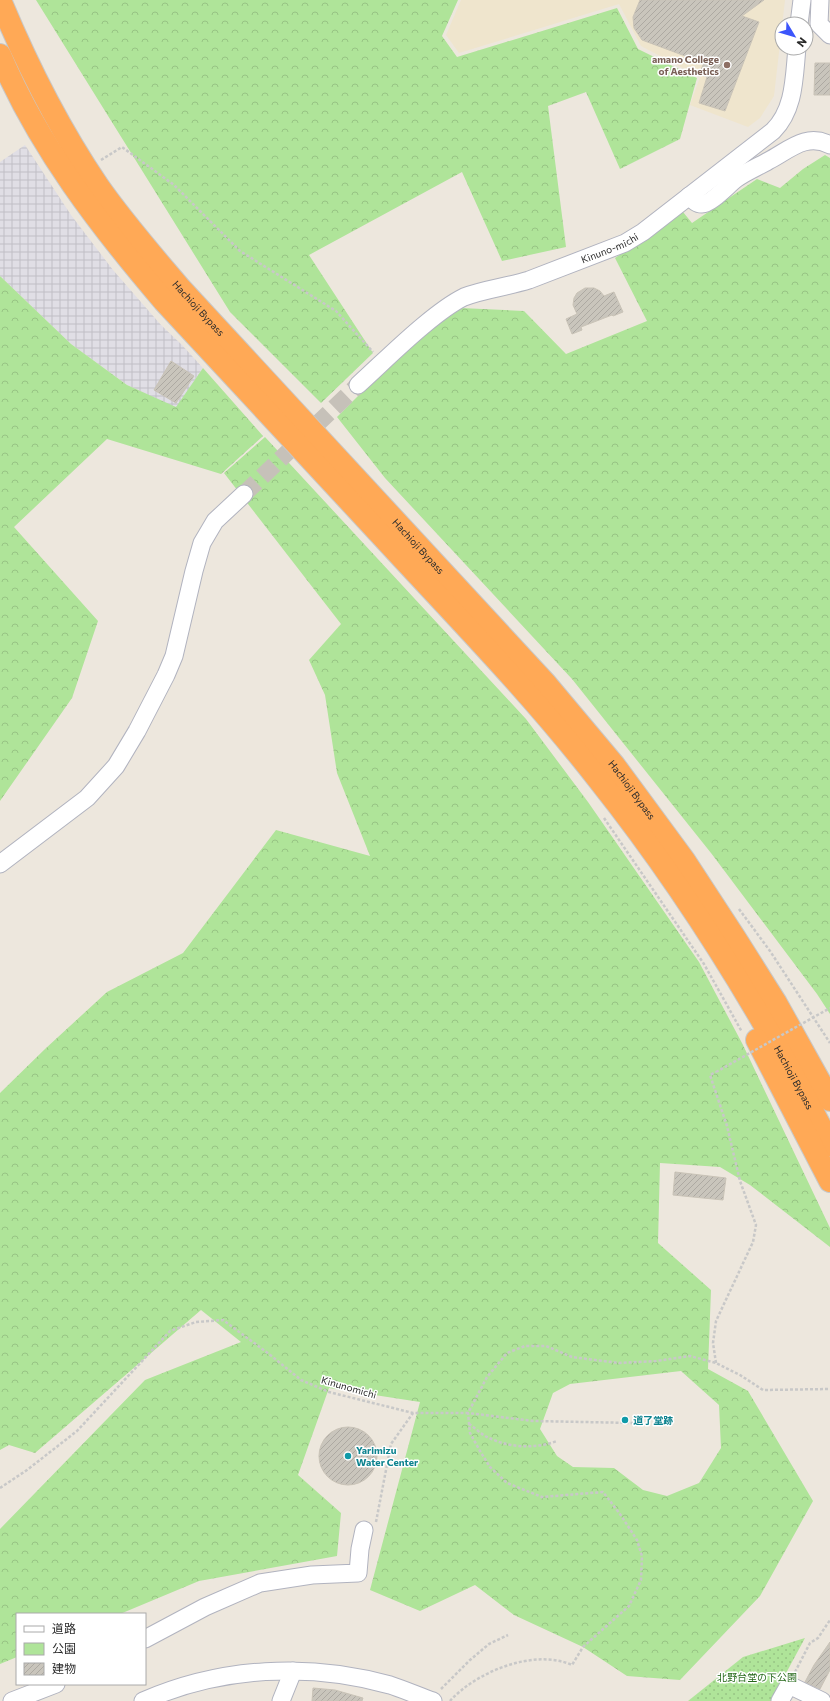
<svg xmlns="http://www.w3.org/2000/svg" width="830" height="1701" viewBox="0 0 830 1701" font-family="Commissioner,'Noto Sans JP',sans-serif">
  <style>
    .industrial { fill: url(#industrial-grid) }
    .education { fill: #efe5cd }
    .green { fill: url(#green-dots) }
    .forest { fill: url(#forest-crowns); fill-rule: evenodd }
    .building { fill: url(#building-hatch); stroke: #c9c3b7 }
    .lines { fill: none; stroke-linecap: round; stroke-linejoin: round }
    .minor-tunnel { stroke: #c6c1b9; stroke-width: 17; stroke-dasharray: 17 8; stroke-linecap: butt }
    .minor-casing { stroke: #b1b3bf; stroke-width: 19 }
    .highway-casing { stroke: #c8c8c8; stroke-width: 24 }
    .path { stroke: #c8c8c8; stroke-width: 2.5; stroke-dasharray: 3 2; stroke-linecap: butt }
    .minor { stroke: #fff; stroke-width: 17 }
    .highway { stroke: #ffa956; stroke-width: 22 }
    .path-bridge { stroke: #c8c8c8; stroke-width: 2.5; stroke-dasharray: 3 2; stroke-linecap: butt }
    .education-dot { fill: #8d6e63; stroke: #fff; stroke-width: 1.5 }
    .culture-dot { fill: #0f9aa8; stroke: #fff; stroke-width: 1.5 }
    .labels { text-anchor: middle; stroke-width: 3; stroke-linejoin: round; paint-order: stroke }
    .education-label { font-size: 10px; font-weight: bold; fill: #785e54; stroke: #fff; text-anchor: end }
    .street-label { font-size: 10px; fill: #2b2b2b; stroke: #fff }
    .culture-label { font-size: 10px; font-weight: bold; fill: #0d838f; stroke: #fff; text-anchor: start }
    .park-label { font-size: 10px; fill: #26691a; stroke: #fff }
  </style>
  <defs>
    <pattern id="industrial-grid" width="8" height="8" patternUnits="userSpaceOnUse"><rect width="8" height="8" fill="#e0dee5"/><path d="M0 4h8M4 0v8" fill="none" stroke="#c0bfc5"/></pattern>
    <pattern id="green-dots" width="8" height="8" patternUnits="userSpaceOnUse"><rect width="8" height="8" fill="#afe499"/><path d="M2 2h.1M6 6h.1" fill="none" stroke="#97c484" stroke-width="1.8" stroke-linecap="round"/></pattern>
    <pattern id="forest-crowns" width="20" height="18" patternUnits="userSpaceOnUse"><rect width="20" height="18" fill="#afe499"/><path d="M2 6a3 3 0 1 1 6 0M12 15a3 3 0 1 1 6 0" fill="none" stroke="#97c484"/></pattern>
    <pattern id="building-hatch" width="6" height="6" patternUnits="userSpaceOnUse"><rect width="6" height="6" fill="#c9c5bc"/><path d="M-1 1l2-2M0 6l6-6M5 7l2-2" fill="none" stroke="#ada9a2"/></pattern>
  </defs>
  <rect width="100%" height="100%" fill="#ede7dd"/>
  <path class="industrial" d="M25 145 71 215 113 270 161 325 182 345 203 368 176 408 127 385 71 344 0 276V162Z"/>
  <path class="education" d="M461 0H785L774 96 760 118 748 127 690 105 700 77 641 46 619 4 459 53 446 35Z"/>
  <path class="green" d="M805 1638 771 1701H688L743 1657Z"/>
  <g class="forest">
    <path d="M36 0H458L442 36 457 57 617 8 638 49 697 78 680 139 620 169 586 92 548 106 566 247 502 261 462 172 309 255 373 353 321 403 230 312Z"/>
    <path d="M825 155 830 158V1014L817 994 711 853 572 679 385 478 337 417 407 347 461 308 524 311 566 354 647 321 615 258 683 212 692 223 757 179 780 188 803 169Z"/>
    <path d="M0 276 71 344 127 385 176 407 203 368 263 436 221 474 107 439 14 527 98 621 72 698 0 801Z"/>
    <path d="M265 437 526 719 588 802 699 962 743 1045 830 1228V1247L750 1185 720 1167 660 1163 658 1243 711 1290 708 1369 748 1391 813 1501 760 1596 680 1680 627 1676 583 1647 514 1615 475 1585 420 1611 370 1590 420 1402 329 1388 298 1475 341 1513 337 1556 199 1581 120 1614H17V1657L0 1664V1529L145 1380 241 1342 201 1310 35 1453 9 1445 0 1450V1093L45 1049 107 992 183 953 276 830 370 856 337 773 325 695 309 660 341 624 224 473ZM681 1371 719 1405 721 1448 699 1483 667 1496 643 1490 614 1468 573 1467 557 1456 540 1429 553 1393 570 1384Z"/>
  </g>
  <g class="building">
    <path d="M640 0H764L742 16 759 22 725 111 699 103 707 77 699 74 704 63 642 40 634 28 633 17Z"/>
    <path d="M815 63H830V95H814Z"/>
    <path d="M585 288H594L600 291 604 296 614 292 623 312 613 316 612 315 581 327 582 330 572 334 566 319 577 314 573 305 574 298 577 293Z"/>
    <path d="M171 361 194 376 176 403 154 390Z"/>
    <path d="M675 1172 726 1178 723 1200 673 1195Z"/>
    <circle cx="348" cy="1456" r="29"/>
    <path d="M830 1642V1670L820 1689 805 1682 814 1665Z"/>
    <path d="M313 1688 335 1690 363 1698 362 1701H312Z"/>
  </g>
  <g class="lines">
    <path class="minor-tunnel" d="M244 494 358 385"/>
    <g class="minor-casing">
      <g id="minor">
        <path d="M820 0 819 24 830 35"/>
        <path d="M799 24 802 0"/>
        <path d="M689 196C693 200 696 204 702 204 711 204 728 185 736 179 745 172 758 167 768 161 788 151 806 132 830 145"/>
        <path id="s1" d="M358 385C380 365 401 344 424 325 436 315 450 304 464 297 485 289 507 287 529 280L625 243 643 232 773 131C795 109 794 77 797 48"/>
        <path d="M0 864 87 798 116 766 137 731 166 675 174 656 194 571 202 543 215 521 244 494"/>
        <path d="M145 1639 205 1607 260 1583 312 1575 358 1573 360 1549 364 1530"/>
        <path d="M12 1701 56 1684"/>
        <path d="M143 1701C221 1667 309 1662 390 1685 405 1690 419 1696 433 1701"/>
        <path d="M281 1701 293 1671"/>
        <path d="M780 1701 789 1685 822 1701"/>
      </g>
    </g>
    <g class="highway-casing">
      <g id="highway">
        <path id="s2" d="M0 0C27 65 58 127 98 186 123 222 152 255 180 288L546 684 614 765 684 860 735 938 776 1003 830 1100"/>
        <path id="s3" d="M0 55C39 147 100 226 164 301 245 389 326 476 407 563 473 634 539 703 598 779 688 892 764 1016 830 1145"/>
        <path d="M757 1040 830 1181"/>
      </g>
    </g>
    <g class="path">
      <path d="M101 160 122 147 174 185 240 251 336 311 373 352"/>
      <path d="M604 818 704 964 742 1032"/>
      <path d="M739 909 770 951 830 1043"/>
      <path d="M716 1363 713 1343 716 1321 753 1242 756 1225 740 1181 727 1126 710 1075 716 1072"/>
      <path d="M469 1424C475 1428 482 1435 489 1438 510 1448 536 1449 557 1441"/>
      <path d="M0 1488 27 1470 77 1431 170 1331 196 1322 223 1320 269 1354 301 1380 329 1392 413 1413H468L487 1377 507 1353 525 1346H546L572 1357 619 1363 656 1361 690 1356 716 1363 740 1375 763 1390 830 1389"/>
      <path d="M376 1522 391 1444 413 1413"/>
      <path d="M795 1672 810 1643 818 1638 830 1620"/>
      <path d="M441 1689 470 1660 489 1644 508 1635"/>
      <path d="M450 1701C476 1672 534 1648 572 1665L583 1647 629 1606 641 1580 642 1556 637 1540 620 1514 603 1492 542 1497 507 1483 490 1467 480 1451 470 1433 468 1413 533 1421 633 1423"/>
    </g>
    <use href="#minor" class="minor"/>
    <use href="#highway" class="highway"/>
    <path class="path-bridge" d="M716 1072 830 1008"/>
  </g>
  <circle class="education-dot" cx="727" cy="65" r="4"/>
  <g class="culture-dot">
    <circle cx="625" cy="1420" r="4"/>
    <circle cx="348" cy="1456" r="4"/>
  </g>
  <g class="labels">
    <g class="education-label">
      <text x="719" y="63">amano College<tspan x="719" dy="12">of Aesthetics</tspan></text>
    </g>
    <g class="street-label">
      <text dy="4" stroke="none"><textPath href="#s1" startOffset="292">Kinuno-michi</textPath></text>
      <text dy="4" stroke="none"><textPath href="#s2" startOffset="369">Hachioji Bypass</textPath></text>
      <text dy="4" stroke="none"><textPath href="#s2" startOffset="693">Hachioji Bypass</textPath></text>
      <text dy="4" stroke="none"><textPath href="#s2" startOffset="1017">Hachioji Bypass</textPath></text>
      <text dy="4" stroke="none"><textPath href="#s3" startOffset="1300">Hachioji Bypass</textPath></text>
      <text transform="translate(349 1387) rotate(16)" y="4">Kinunomichi</text>
    </g>
    <g class="culture-label">
      <text x="633" y="1424">道了堂跡</text>
      <text x="356" y="1454">Yarimizu<tspan x="356" dy="12">Water Center</tspan></text>
    </g>
    <g class="park-label">
      <text x="757" y="1681">北野台堂の下公園</text>
    </g>
  </g>
  <rect x="16" y="1613" width="130" height="72" fill="#ffffff" stroke="#aaaaaa"/>
  <rect x="24" y="1626" width="20" height="6" fill="#ffffff" stroke="#aaaaaa"/>
  <text x="52" y="1633" font-size="12" fill="#2b2b2b">道路</text>
  <rect x="24" y="1643" width="20" height="12" fill="#afe499" stroke="#aaaaaa"/>
  <text x="52" y="1653" font-size="12" fill="#2b2b2b">公園</text>
  <rect x="24" y="1663" width="20" height="12" fill="url(#building-hatch)" stroke="#aaaaaa"/>
  <text x="52" y="1673" font-size="12" fill="#2b2b2b">建物</text>
  <g transform="translate(794 36) rotate(128)"><circle r="19" fill="#ffffff" stroke="#aaaaaa"/>
  <path d="M0-3L7 15L0 10L-7 15Z" fill="#3c55fb"/>
  <text y="-6" font-size="11" font-weight="bold" text-anchor="middle" fill="#2b2b2b">N</text>
  </g>
</svg>
